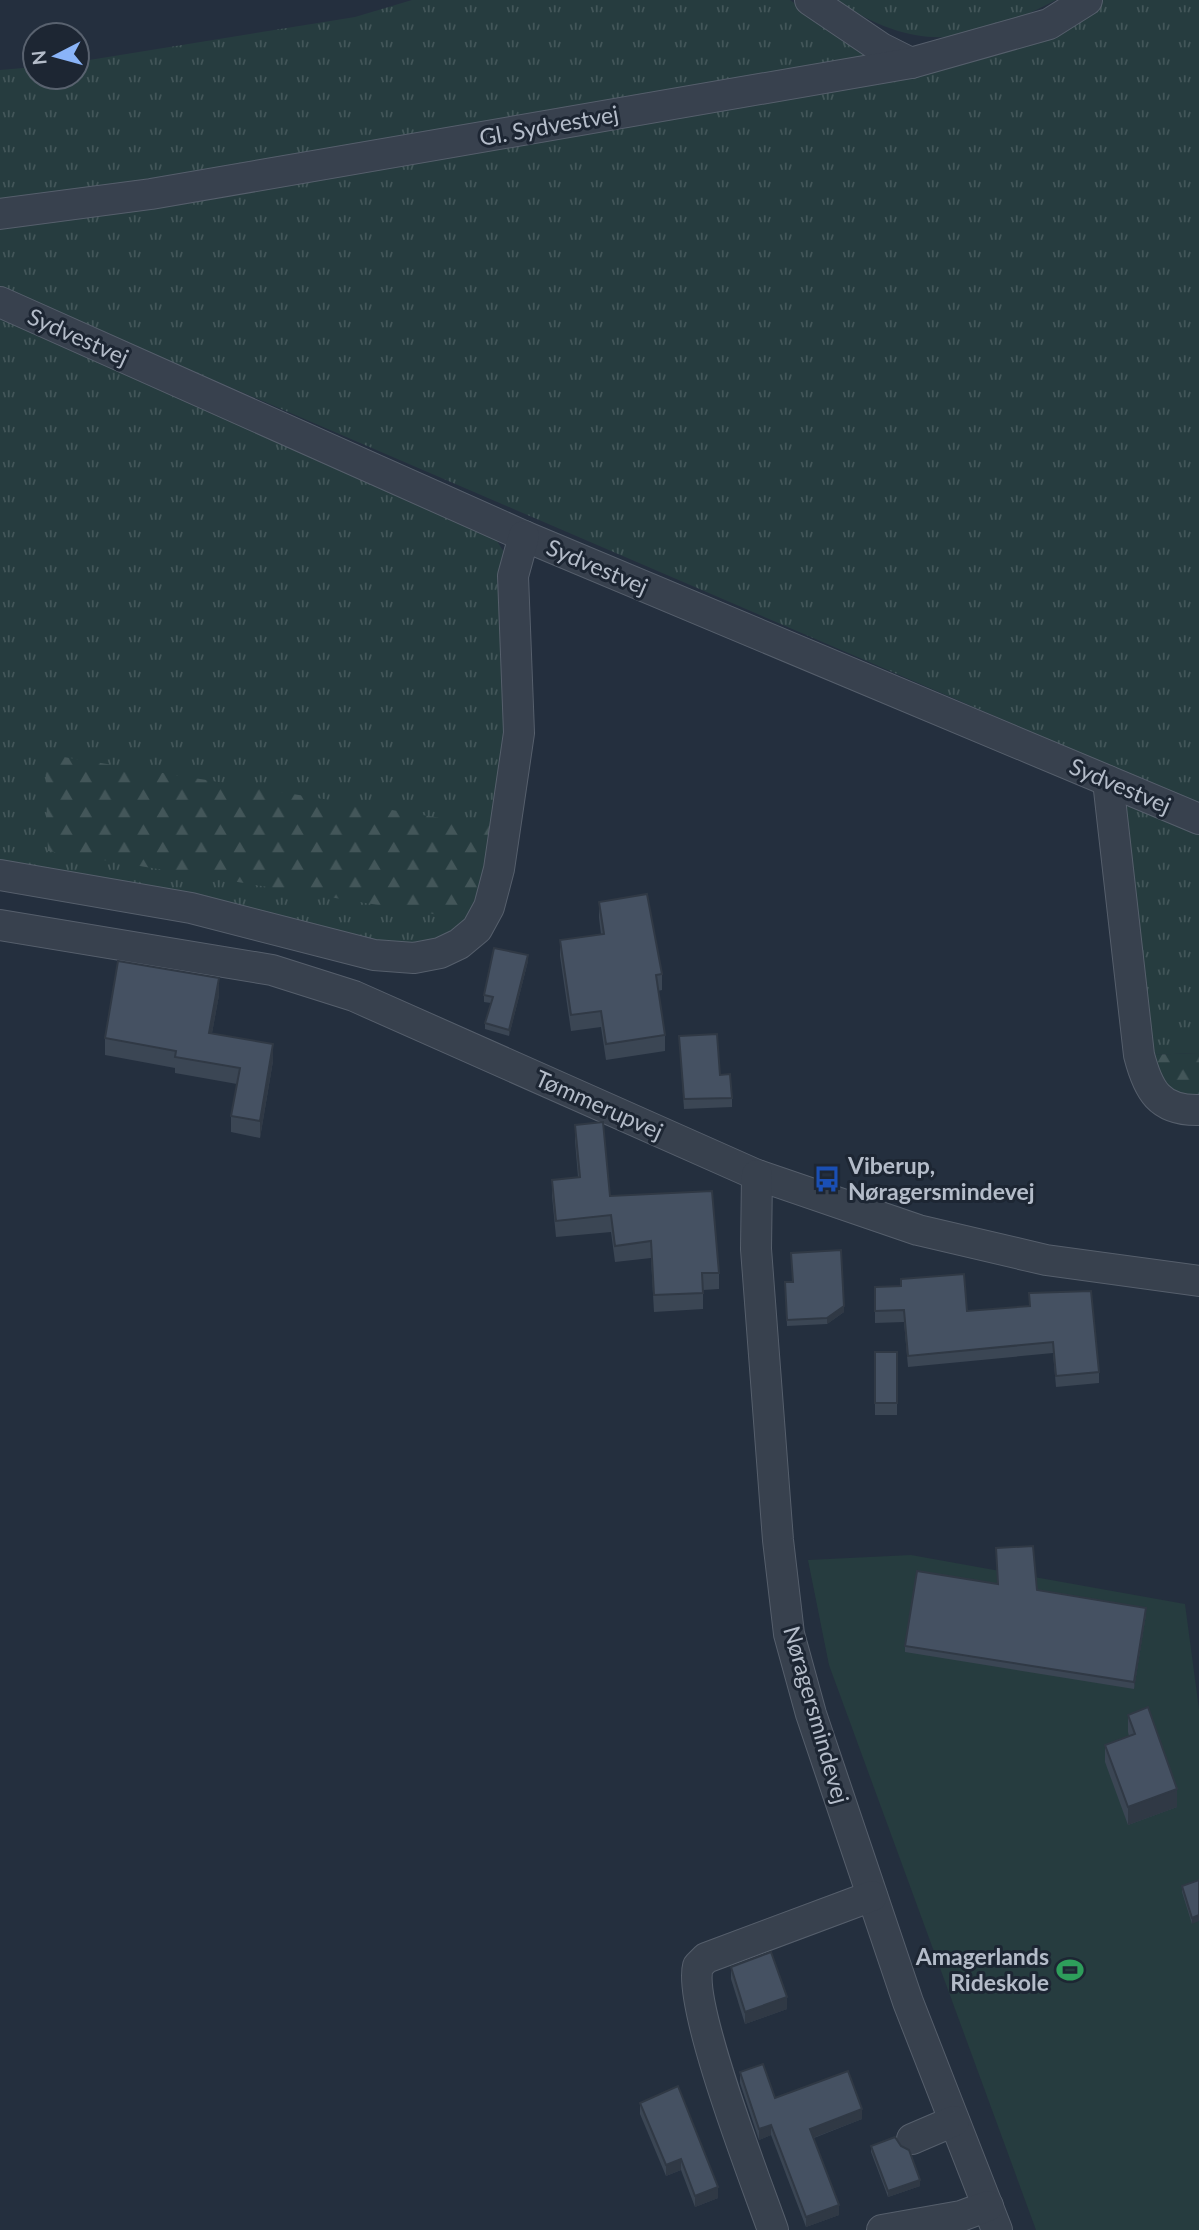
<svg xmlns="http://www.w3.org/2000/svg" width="1199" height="2230" viewBox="0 0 1199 2230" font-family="Lato,sans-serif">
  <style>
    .grass { fill: url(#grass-tufts) }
    .forest { fill: url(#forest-firs) }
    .pitch { fill: #263c3f }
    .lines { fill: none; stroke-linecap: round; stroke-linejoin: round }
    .minor-casing { stroke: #565f6c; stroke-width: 32 }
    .minor { stroke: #38414e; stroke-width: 30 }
    .wall { fill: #3b4654 }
    .shaded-wall { fill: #303945 }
    .building { fill: #455162; stroke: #303945; stroke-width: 2 }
    .labels { text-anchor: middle; stroke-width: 6; stroke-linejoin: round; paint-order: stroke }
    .street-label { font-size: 23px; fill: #b4bcc9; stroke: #1d2633 }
    .poi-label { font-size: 23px; font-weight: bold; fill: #b4bcc9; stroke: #1d2633; text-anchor: start }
  </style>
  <defs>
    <pattern id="grass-tufts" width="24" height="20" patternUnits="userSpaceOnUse" patternTransform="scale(1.75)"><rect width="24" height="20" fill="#263c3f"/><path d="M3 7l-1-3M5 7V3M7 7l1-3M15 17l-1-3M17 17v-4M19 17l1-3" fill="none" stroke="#435659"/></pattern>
    <pattern id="forest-firs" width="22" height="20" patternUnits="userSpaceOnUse" patternTransform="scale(1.75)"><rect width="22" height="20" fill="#263c3f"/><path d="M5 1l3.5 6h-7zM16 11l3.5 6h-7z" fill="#435659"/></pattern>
  </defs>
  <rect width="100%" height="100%" fill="#242f3e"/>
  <g class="grass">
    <path d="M412 0H790L857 49 867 60 0 203V70L35 67V77H77V62L355 17Z"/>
    <path d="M836 0H1056C972 44 918 55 836 0Z"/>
    <path d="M1103 0H1199V804L0 288V225L240 194 929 74 1045 38Z"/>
    <path d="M0 318 492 533 507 557 512 737 493 867 467 930 416 950 0 868Z"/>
    <path d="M1121 799 1199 832V1053L1146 1055Z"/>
  </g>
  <g class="forest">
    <path d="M45 754 497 827 470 920 48 851Z"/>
    <path d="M1199 1053V1101L1177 1102 1146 1055Z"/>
  </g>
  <path class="pitch" d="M911 1555 1185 1604 1199 1709V2230H1036L829 1665 808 1560Z"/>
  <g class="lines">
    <g class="minor-casing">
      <g id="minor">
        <path d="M810 0 881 48 911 63"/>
        <path d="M0 214 151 194 911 63 1049 24 1087 0"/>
        <path d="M0 302 524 536 1199 819"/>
        <path d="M1108 781 1139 1055C1148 1090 1159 1111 1199 1110"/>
        <path d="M0 875 191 908 374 955 414 958 440 953 459 944 477 929 489 907 499 869 519 733 513 576 524 536"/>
        <path d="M0 925 272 970 354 996 757 1175 918 1230 1046 1260 1199 1281"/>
        <path d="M757 1175 756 1249 778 1540 789 1634 811 1714 908 2002 997 2230"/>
        <path d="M912 2139 954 2121"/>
        <path d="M773 2230C756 2182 687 2005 698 1966L706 1958 872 1896"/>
        <path d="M882 2230 961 2216 988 2206"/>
      </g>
    </g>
    <use href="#minor" class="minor"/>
  </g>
  <g class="wall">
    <path d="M599 902 662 974V990L658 991 665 1035V1051L606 1060 601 1027 571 1031 560 956V940L601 934 599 918Z"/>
    <path d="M528 961 509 1036 485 1029V1023L491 1003 484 1002V995Z"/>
    <path d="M219 995 212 1033 273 1061 260 1138 231 1132V1116L237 1084 175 1073V1068L105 1055V1038Z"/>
    <path d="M679 1036 720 1075 732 1098V1107L684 1109Z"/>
    <path d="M575 1125 610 1196 719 1273V1289L703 1290V1309L654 1312 651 1258 615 1262 611 1232 556 1237 552 1196V1180L578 1177 575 1141Z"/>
    <path d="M901 1279 967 1311 1029 1306V1293L1099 1372V1383L1056 1387 1053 1353 908 1367 904 1322 875 1323V1287L901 1286Z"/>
    <path d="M785 1282 844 1312 827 1324 787 1326Z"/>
    <rect x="875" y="1352" width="22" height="63"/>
    <path d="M1037 1590 1146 1614 1134 1689 905 1652V1646Z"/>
    <path d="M1128 1715 1177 1807 1128 1825 1105 1762V1745L1129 1736 1128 1732Z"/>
    <path d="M1199 1880 1192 1924 1182 1892V1886Z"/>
    <path d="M731 1967 787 2009 745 2024 731 1979Z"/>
    <path d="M740 2072 775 2098 862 2119 814 2138 839 2215 806 2227 771 2135 759 2140 740 2083Z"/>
    <path d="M640 2103 718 2198 695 2207 681 2170 666 2176 640 2114Z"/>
    <path d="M871 2146 920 2186 888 2197 871 2152Z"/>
  </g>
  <g class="shaded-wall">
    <path d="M528 955V961L509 1036V1030Z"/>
    <path d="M219 978V995L209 1050V1033Z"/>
    <path d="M273 1044V1061L260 1138V1121Z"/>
    <path d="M844 1306V1312L827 1324V1318Z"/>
    <path d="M1146 1608V1614L1134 1689V1682Z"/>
    <path d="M1177 1789V1807L1128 1825V1807Z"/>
    <path d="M1199 1915V1921L1192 1924V1918Z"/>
    <path d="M787 1997V2009L745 2024V2012Z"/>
    <path d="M862 2109V2119L810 2139V2129Z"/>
    <path d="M771 2125V2135L759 2140V2129Z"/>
    <path d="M681 2159V2170L666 2176V2165Z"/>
    <path d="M920 2180V2186L888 2197V2191Z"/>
    <path d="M718 2187V2198L695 2207V2196Z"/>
    <path d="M839 2205V2215L806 2227V2217Z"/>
  </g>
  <g class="building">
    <path d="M647 894 662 974 656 975 665 1035 606 1044 601 1011 571 1015 560 940 604 934 599 902Z"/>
    <path d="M494 948 528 955 509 1030 485 1023 493 997 484 995Z"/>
    <path d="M118 961 219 978 209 1033 273 1044 260 1121 231 1116 240 1068 175 1057 176 1051 105 1038Z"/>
    <path d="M717 1034 720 1075 730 1074 732 1098 684 1099 679 1036Z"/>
    <path d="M603 1122 610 1196 712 1191 719 1273H702L703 1293 654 1295 651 1241 615 1246 611 1215 556 1221 552 1180 580 1177 575 1125Z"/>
    <path d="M841 1250 844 1306 827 1318 787 1320 785 1282H793L791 1253Z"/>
    <path d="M964 1274 967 1311 1030 1306 1029 1293 1091 1291 1099 1372 1056 1376 1053 1342 908 1356 904 1310 875 1311V1287L901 1286V1279Z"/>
    <rect x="875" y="1352" width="22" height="51"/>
    <path d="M1033 1546 1037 1590 1146 1608 1134 1682 905 1646 917 1571 998 1584 996 1548Z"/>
    <path d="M1148 1707 1177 1789 1128 1807 1105 1745 1135 1734 1128 1715Z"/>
    <path d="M1199 1880V1915L1192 1918 1182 1886Z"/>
    <path d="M771 1952 787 1997 745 2012 731 1967Z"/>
    <path d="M763 2064 775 2098 848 2071 862 2109 810 2129 839 2205 806 2217 771 2125 759 2129 740 2072Z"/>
    <path d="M678 2086 718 2187 695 2196 681 2159 666 2165 640 2103Z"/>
    <path d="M895 2137 901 2146 909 2150 920 2180 888 2191 871 2146Z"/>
  </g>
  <defs>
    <g id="bus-bare" transform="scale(2.1)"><path d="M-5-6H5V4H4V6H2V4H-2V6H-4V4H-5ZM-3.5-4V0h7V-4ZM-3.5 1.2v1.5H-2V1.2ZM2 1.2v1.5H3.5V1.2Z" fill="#1a4fb4" stroke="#1d2633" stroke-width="2.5" paint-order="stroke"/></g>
    <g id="stadium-bare" transform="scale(2.1)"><path d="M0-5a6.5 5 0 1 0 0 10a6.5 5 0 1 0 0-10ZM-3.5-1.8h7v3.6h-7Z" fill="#2e9e5b" stroke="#1d2633" stroke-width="2.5" paint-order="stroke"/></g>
  </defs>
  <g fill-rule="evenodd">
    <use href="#bus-bare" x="827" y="1179"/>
    <use href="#stadium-bare" x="1070" y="1970"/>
  </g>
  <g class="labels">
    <g class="street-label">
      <text transform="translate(549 126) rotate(-10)" y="8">Gl. Sydvestvej</text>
      <text transform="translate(78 337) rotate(24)" y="8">Sydvestvej</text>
      <text transform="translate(597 567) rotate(23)" y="8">Sydvestvej</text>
      <text transform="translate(1120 786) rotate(23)" y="8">Sydvestvej</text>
      <text transform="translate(599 1105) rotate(24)" y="8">Tømmerupvej</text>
      <text transform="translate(816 1715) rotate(74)" y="8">Nøragersmindevej</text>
    </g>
    <g class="poi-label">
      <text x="848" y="1174">Viberup,<tspan x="848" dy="26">Nøragersmindevej</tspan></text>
      <text x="1049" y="1965" text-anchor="end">Amagerlands<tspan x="1049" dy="26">Rideskole</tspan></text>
    </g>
  </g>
  <g transform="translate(56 56) rotate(264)"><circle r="33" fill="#1d2633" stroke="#59626f" stroke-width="2"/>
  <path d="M0-5L12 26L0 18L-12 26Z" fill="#8ab4f8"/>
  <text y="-10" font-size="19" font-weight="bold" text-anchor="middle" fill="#b4bcc9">N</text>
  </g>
</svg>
